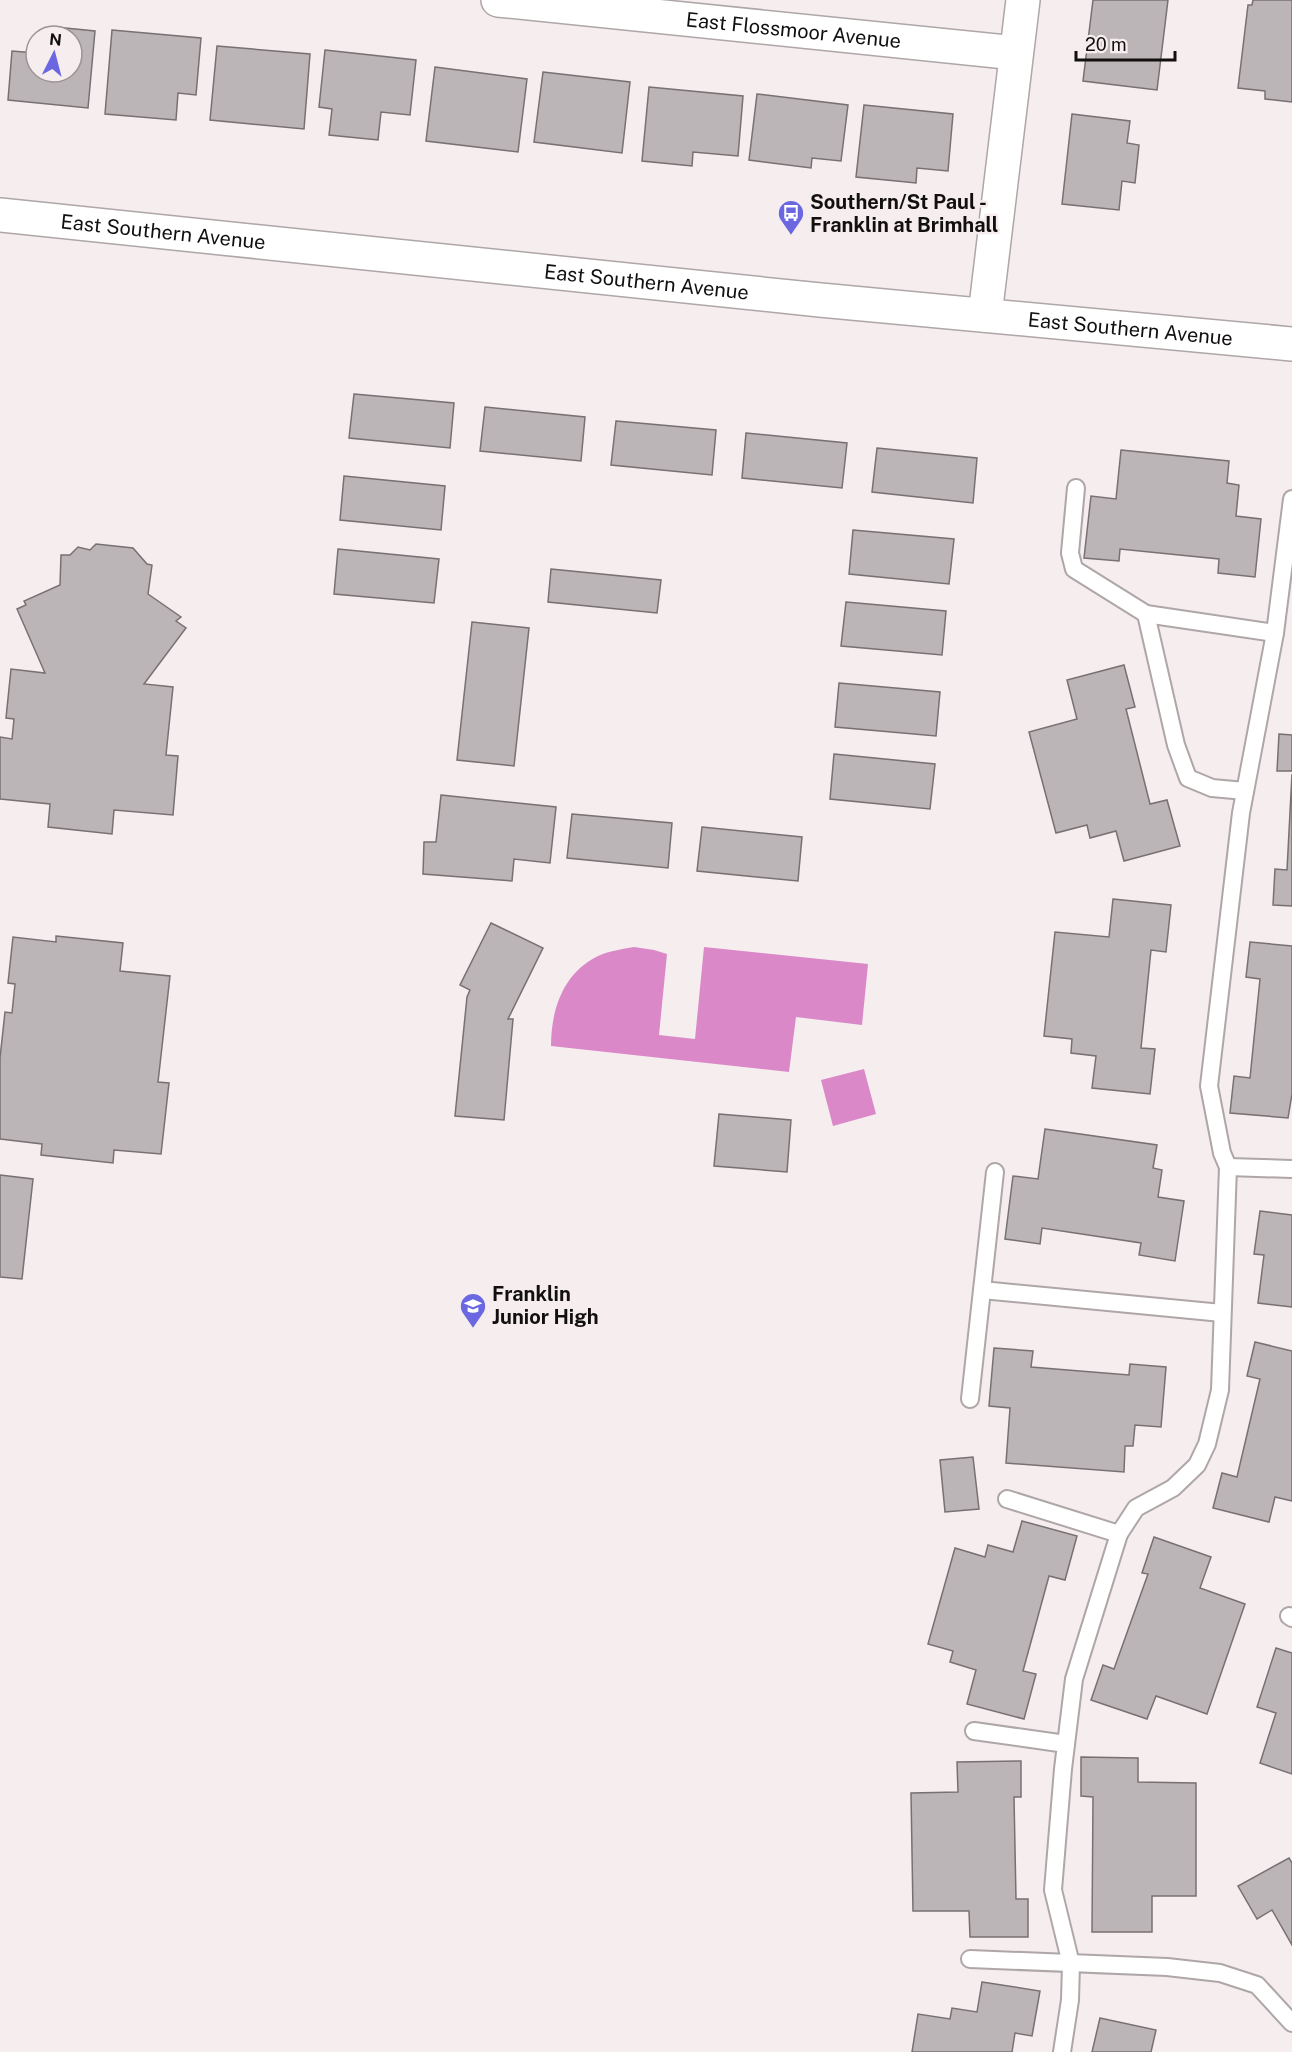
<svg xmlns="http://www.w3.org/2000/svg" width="1292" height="2052" viewBox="0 0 1292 2052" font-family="'Public Sans',sans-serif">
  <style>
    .water { fill: #db88c8 }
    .building { fill: #bcb5b7; stroke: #777173; stroke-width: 1.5 }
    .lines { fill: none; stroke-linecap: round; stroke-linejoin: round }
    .lane-casing { stroke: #aea6a7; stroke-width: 20 }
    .street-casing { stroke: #aea6a7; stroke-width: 36 }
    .secondary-casing { stroke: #aea6a7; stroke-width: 36 }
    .lane { stroke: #fff; stroke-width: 16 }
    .street { stroke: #fff; stroke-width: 33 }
    .secondary { stroke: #fff; stroke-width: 33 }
    .labels { text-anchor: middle; stroke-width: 5; stroke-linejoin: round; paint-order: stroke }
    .street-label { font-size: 20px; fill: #120f0f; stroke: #f5edee }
    .poi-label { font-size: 20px; font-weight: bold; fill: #120f0f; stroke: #f5edee; text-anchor: start }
  </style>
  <rect width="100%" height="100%" fill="#f5edee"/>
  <g class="water">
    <path d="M634 947 654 950 667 954 659 1035 695 1039 704 947 868 964 862 1025 796 1017 789 1072 551 1046C551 1010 563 973 598 956 609 951 622 949 634 947Z"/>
    <path d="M864 1069 876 1114 833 1126 821 1080Z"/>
  </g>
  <g class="building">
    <path d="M1093 0H1168L1157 90 1083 81Z"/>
    <path d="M1253 0H1292V102L1265 99V91L1238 88 1248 5H1252Z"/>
    <path d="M55 27 95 31 88 108 8 100 12 51 36 53V72H72V36H54Z"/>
    <path d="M112 30 201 38 196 95 178 93 176 120 105 114Z"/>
    <path d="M217 46 310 54 304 129 210 120Z"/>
    <path d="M325 50 416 60 410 115 381 112 378 140 329 135 332 109 319 107Z"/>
    <path d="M435 67 527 79 518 152 426 141Z"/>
    <path d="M543 72 630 82 622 153 534 142Z"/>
    <path d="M649 87 743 96 738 156 693 152 692 166 642 161Z"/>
    <path d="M757 94 848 105 841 161 812 158 811 168 749 160Z"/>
    <path d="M864 105 953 114 948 171 917 168 916 183 856 177Z"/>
    <path d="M1072 114 1130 121 1127 143 1139 145 1135 183 1122 181 1119 210 1062 204Z"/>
    <path d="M354 394 454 403 450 448 349 438Z"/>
    <path d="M485 407 585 417 581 461 480 451Z"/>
    <path d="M616 421 716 430 712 475 611 465Z"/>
    <path d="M746 433 847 443 842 488 742 478Z"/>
    <path d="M877 448 977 458 973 503 872 492Z"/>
    <path d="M1121 450 1229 461 1227 483 1239 485 1236 516 1261 519 1255 577 1218 573 1219 559 1120 549 1119 561 1084 558 1091 496 1116 499Z"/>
    <path d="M344 476 445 486 441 530 340 520Z"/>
    <path d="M853 530 954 539 949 584 849 574Z"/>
    <path d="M96 544 133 548 147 564 152 565 148 594 181 617 176 621 186 628 144 684 173 687 166 755 178 756 173 815 114 810 112 834 48 827 50 804 0 799V737L12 739 14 719 6 718 11 669 45 673 17 609 26 605 24 601 60 585 61 555H70L78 547 90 550Z"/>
    <path d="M338 549 439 559 434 603 334 594Z"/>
    <path d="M551 569 661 580 657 613 548 602Z"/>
    <path d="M846 602 946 611 942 655 841 646Z"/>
    <path d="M472 622 529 628 514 766 457 760Z"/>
    <path d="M1124 665 1135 707 1126 709 1150 804 1167 800 1180 846 1124 861 1116 831 1090 838 1087 825 1056 833 1029 732 1077 719 1067 680Z"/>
    <path d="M839 683 940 692 936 736 835 727Z"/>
    <path d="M1279 734 1292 735V771H1277Z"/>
    <path d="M834 754 935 764 930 809 830 799Z"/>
    <path d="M1292 774V906L1273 905 1275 869 1287 870Z"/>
    <path d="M441 795 556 807 550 863 514 859 512 881 423 874 424 842H436Z"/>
    <path d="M572 814 672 823 668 868 567 858Z"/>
    <path d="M702 827 802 837 798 881 697 871Z"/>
    <path d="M1113 899 1171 905 1166 952 1151 950 1141 1048 1155 1049 1150 1094 1092 1088 1096 1056 1071 1053 1072 1039 1044 1036 1055 932 1109 937Z"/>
    <path d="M491 923 543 948 508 1019H513L504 1120 455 1116 467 997 470 990 460 985Z"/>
    <path d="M56 936 123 943 120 971 170 976 158 1082 169 1083 161 1154 114 1150 113 1163 41 1155 42 1144 0 1139V1058L5 1012 12 1013 15 984 8 983 13 937 56 942Z"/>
    <path d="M1250 942 1292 946V1094L1288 1118 1230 1113 1234 1076 1250 1078 1260 979 1246 977Z"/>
    <path d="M719 1114 791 1120 787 1172 714 1166Z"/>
    <path d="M1045 1129 1157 1145 1153 1168 1162 1170 1158 1197 1184 1201 1175 1261 1139 1255 1141 1243 1042 1228 1040 1244 1005 1239 1013 1176 1038 1179Z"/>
    <path d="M0 1175 33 1179 22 1279 0 1277Z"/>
    <path d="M1260 1211 1292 1215V1307L1258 1303 1264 1255 1254 1254Z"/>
    <path d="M1255 1342 1292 1351V1501L1275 1497 1269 1522 1213 1508 1222 1473 1237 1477 1260 1379 1247 1376Z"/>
    <path d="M994 1348 1033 1351 1031 1367 1129 1375 1130 1364 1166 1367 1161 1427 1135 1425 1133 1446H1125L1124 1472 1006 1463 1010 1408 989 1406Z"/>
    <path d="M973 1457 979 1509 945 1512 940 1460Z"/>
    <path d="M1022 1521 1077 1536 1065 1580 1049 1576 1023 1671 1036 1674 1024 1719 967 1704 976 1670 950 1662 953 1651 928 1644 955 1548 985 1557 988 1545 1013 1552Z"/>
    <path d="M1154 1537 1211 1557 1200 1588 1245 1604 1207 1714 1156 1696 1147 1719 1091 1700 1103 1665 1114 1669 1148 1574 1142 1573Z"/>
    <path d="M1276 1648 1292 1653V1774L1260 1763 1276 1713 1257 1707Z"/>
    <path d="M1081 1757 1138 1758V1782L1196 1783V1896H1152V1932H1092L1093 1797 1081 1796Z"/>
    <path d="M1021 1761V1797H1014L1016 1899H1028V1937H970L969 1911H913L911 1793 958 1792 957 1762Z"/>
    <path d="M1289 1858 1292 1863V1945L1272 1910 1257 1919 1238 1886Z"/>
    <path d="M982 1982 1040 1991 1032 2036 1015 2033 1012 2052H912L918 2014 950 2019 952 2008 977 2012Z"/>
    <path d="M1100 2018 1156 2030 1151 2052H1092Z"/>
  </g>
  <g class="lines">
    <g class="lane-casing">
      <g id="lane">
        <path d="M1076 488 1070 553 1074 569 1146 614 1176 745 1188 778 1212 788 1245 791"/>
        <path d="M1146 614 1275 633"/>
        <path d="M1228 1167 1292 1169"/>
        <path d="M982 1290 1222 1313"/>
        <path d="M970 1399 995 1172"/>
        <path d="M1007 1499 1119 1534"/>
        <path d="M1289 1616 1292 1618"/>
        <path d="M974 1731 1066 1744"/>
        <path d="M970 1959 1167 1967 1220 1973 1257 1985 1292 2023"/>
        <path d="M1062 2052 1070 2000 1071 1964 1053 1890 1063 1769 1074 1679 1119 1534 1136 1508 1173 1488 1197 1465 1207 1444 1220 1390 1228 1167 1222 1153 1209 1086 1241 813 1275 633 1292 499"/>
      </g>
    </g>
    <g class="street-casing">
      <g id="street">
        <path id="s1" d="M498 0 1016 53"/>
        <path d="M985 315 1023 0"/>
      </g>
    </g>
    <g class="secondary-casing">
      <g id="secondary">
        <path id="s2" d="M0 215 820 300 1292 344"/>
      </g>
    </g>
    <use href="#lane" class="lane"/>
    <use href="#street" class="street"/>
    <use href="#secondary" class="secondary"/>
  </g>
  <defs>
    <g id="bus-pin" transform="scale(1.35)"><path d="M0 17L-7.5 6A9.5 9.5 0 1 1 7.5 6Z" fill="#6a67e1" stroke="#f5edee"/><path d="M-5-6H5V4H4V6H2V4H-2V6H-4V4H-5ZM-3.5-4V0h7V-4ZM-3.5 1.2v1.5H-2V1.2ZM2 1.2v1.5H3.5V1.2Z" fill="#fff"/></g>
    <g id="school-pin" transform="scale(1.35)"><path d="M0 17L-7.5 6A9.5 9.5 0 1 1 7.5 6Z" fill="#6a67e1" stroke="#f5edee"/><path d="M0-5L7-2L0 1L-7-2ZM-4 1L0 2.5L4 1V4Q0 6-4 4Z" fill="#fff"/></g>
  </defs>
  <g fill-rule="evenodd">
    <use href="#bus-pin" x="791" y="213"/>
    <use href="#school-pin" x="473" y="1306"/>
  </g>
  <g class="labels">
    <g class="street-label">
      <text dy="7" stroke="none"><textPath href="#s1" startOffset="297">East Flossmoor Avenue</textPath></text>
      <text dy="7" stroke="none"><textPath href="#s2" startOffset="164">East Southern Avenue</textPath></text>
      <text dy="7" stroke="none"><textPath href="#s2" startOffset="650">East Southern Avenue</textPath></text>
      <text dy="7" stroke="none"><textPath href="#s2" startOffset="1136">East Southern Avenue</textPath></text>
    </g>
    <g class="poi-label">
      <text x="810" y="209">Southern/St Paul -<tspan x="810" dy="23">Franklin at Brimhall</tspan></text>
      <text x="492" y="1301">Franklin<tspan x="492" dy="23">Junior High</tspan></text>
    </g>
  </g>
  <g transform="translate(54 54) rotate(6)"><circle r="28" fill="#f5edee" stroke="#9a9495" stroke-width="1.5"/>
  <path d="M0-4.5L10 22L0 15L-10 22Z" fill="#6a67e1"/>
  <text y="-9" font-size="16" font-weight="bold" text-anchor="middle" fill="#120f0f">N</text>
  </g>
  <path d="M1076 51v9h99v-9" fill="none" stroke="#120f0f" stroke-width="3"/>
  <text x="1085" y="51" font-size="18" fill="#120f0f" stroke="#f5edee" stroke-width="4.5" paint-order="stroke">20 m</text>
</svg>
